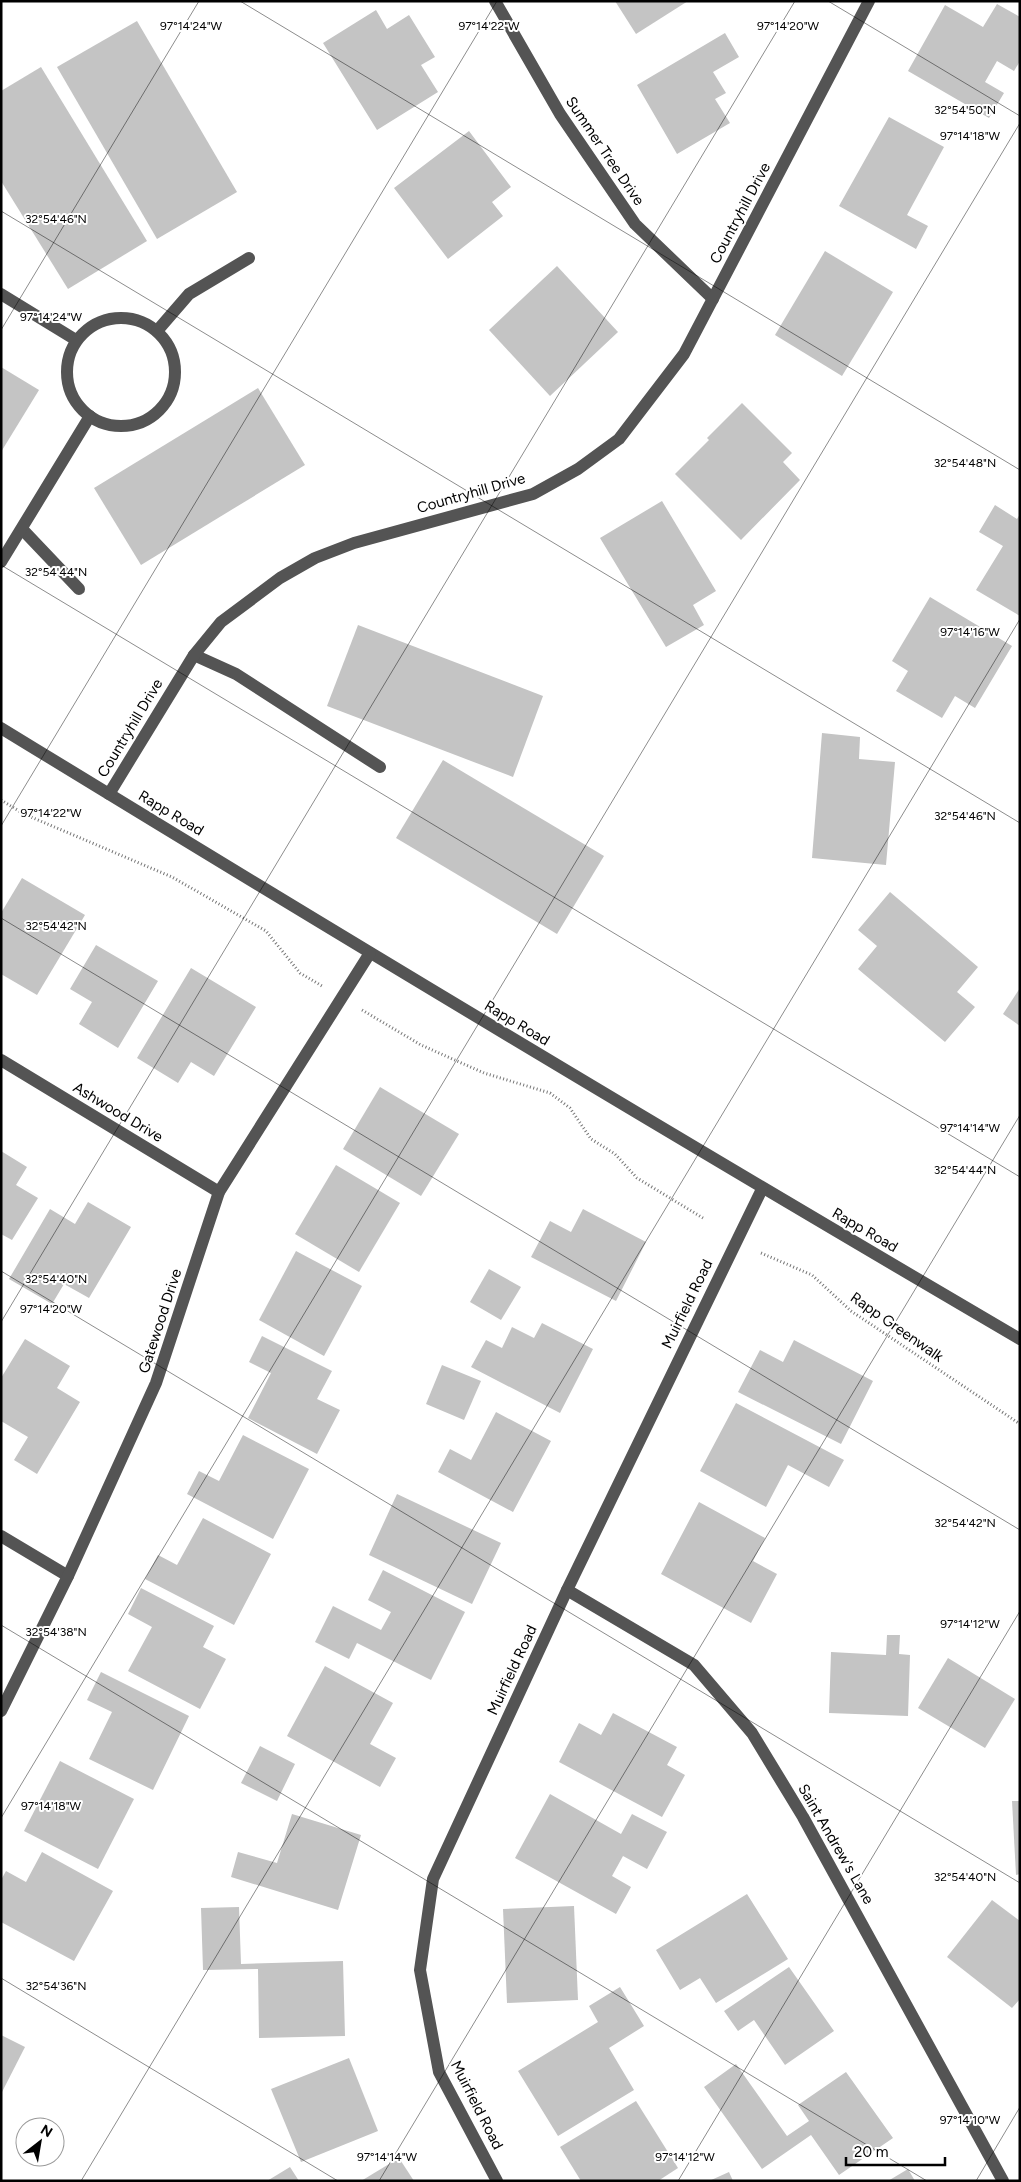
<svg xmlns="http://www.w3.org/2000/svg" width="1021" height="2182" viewBox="0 0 1021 2182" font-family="Figtree,sans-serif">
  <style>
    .building { fill: #c4c4c4 }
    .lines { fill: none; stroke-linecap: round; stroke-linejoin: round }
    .path { stroke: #767676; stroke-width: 3; stroke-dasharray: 1 2.5; stroke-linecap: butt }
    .minor { stroke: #545454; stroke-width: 12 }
    .ticks { fill: none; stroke: #000; stroke-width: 1; stroke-opacity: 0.45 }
    .labels { text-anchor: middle; stroke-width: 4; stroke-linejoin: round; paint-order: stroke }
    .street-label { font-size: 15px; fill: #000; stroke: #fff }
    .ticks-label { font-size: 12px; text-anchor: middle; fill: #000; stroke: #fff; stroke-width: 4; stroke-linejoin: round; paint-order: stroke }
  </style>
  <rect width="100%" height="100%" fill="#fff"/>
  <g class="building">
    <path d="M615 1H688L636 34Z"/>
    <path d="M997 4 1020 17V61L1014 71 997 61 985 82 1004 93 989 118 908 71 945 5 983 27Z"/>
    <path d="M376 10 387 29 409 15 435 57 421 65 438 92 377 130 323 43Z"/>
    <path d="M137 21 237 192 157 239 57 67Z"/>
    <path d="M725 33 739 57 713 72 726 93 715 99 730 123 677 154 637 85Z"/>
    <path d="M41 67 147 241 68 289 1 181V91Z"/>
    <path d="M889 117 944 147 907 215 928 226 916 249 839 206Z"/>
    <path d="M469 131 511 187 492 202 503 216 448 259 394 188Z"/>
    <path d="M825 251 893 292 842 376 775 335Z"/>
    <path d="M557 266 618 332 550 396 489 330Z"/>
    <path d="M1 367 39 390 1 452Z"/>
    <path d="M258 388 305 465 141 565 94 488Z"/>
    <path d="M742 403 792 453 783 462 800 480 741 540 675 474 709 440 707 438Z"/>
    <path d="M662 501 716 591 693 605 704 625 666 647 600 538Z"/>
    <path d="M995 505 1017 519 1020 514V616L976 590 1003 546 979 532Z"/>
    <path d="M930 597 1012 646 975 708 955 696 942 718 896 691 908 671 892 661Z"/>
    <path d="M358 625 543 696 513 777 327 706Z"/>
    <path d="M822 733 860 737 859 759 895 762 886 865 812 858Z"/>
    <path d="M443 760 604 856 557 934 396 838Z"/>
    <path d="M22 878 85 915 37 995 1 974V913Z"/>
    <path d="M890 892 978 967 957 992 975 1007 945 1042 858 969 877 946 858 930Z"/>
    <path d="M96 945 158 981 118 1048 79 1024 92 1002 70 989Z"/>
    <path d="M191 968 256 1007 214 1076 191 1062 178 1083 137 1058Z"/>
    <path d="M1020 988V1026L1003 1014Z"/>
    <path d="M380 1087 459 1134 421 1196 343 1149Z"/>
    <path d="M1 1151 27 1167 16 1185 38 1198 12 1240 1 1234Z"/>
    <path d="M336 1165 400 1203 359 1272 295 1234Z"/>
    <path d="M88 1202 131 1227 89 1298 64 1284 52 1304 9 1279 50 1209 75 1224Z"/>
    <path d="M583 1209 646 1242 616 1301 531 1257 550 1221 571 1232Z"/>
    <path d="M296 1251 362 1286 324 1356 259 1320Z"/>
    <path d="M489 1269 521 1287 501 1320 470 1302Z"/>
    <path d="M542 1323 593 1349 560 1413 471 1367 486 1340 502 1348 512 1327 534 1338Z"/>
    <path d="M262 1336 332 1371 317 1399 340 1410 317 1454 248 1418 271 1373 249 1362Z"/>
    <path d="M25 1339 70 1366 57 1388 80 1402 37 1474 14 1460 28 1437 1 1421V1378Z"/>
    <path d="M794 1340 873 1381 841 1444 738 1392 760 1350 783 1362Z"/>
    <path d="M442 1365 481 1381 464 1420 426 1404Z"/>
    <path d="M736 1403 844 1460 829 1487 788 1465 766 1507 700 1471Z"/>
    <path d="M496 1412 551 1441 513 1512 438 1472 450 1449 471 1460Z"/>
    <path d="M243 1435 309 1469 273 1539 187 1494 199 1471 219 1481Z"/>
    <path d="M397 1494 501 1543 472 1604 369 1555Z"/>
    <path d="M699 1502 765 1538 753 1561 777 1574 751 1623 661 1574Z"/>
    <path d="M203 1518 271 1554 234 1625 145 1579 158 1555 177 1565Z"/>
    <path d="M383 1570 465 1612 431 1680 357 1643 349 1659 315 1642 333 1606 381 1630 391 1612 368 1600Z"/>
    <path d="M141 1588 214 1626 203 1647 226 1659 200 1709 128 1671 152 1627 128 1614Z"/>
    <path d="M887 1635H900L899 1654 910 1655 908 1716 829 1713 831 1652 886 1655Z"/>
    <path d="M948 1658 1015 1699 985 1748 918 1708Z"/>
    <path d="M325 1666 393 1703 370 1744 396 1758 380 1787 287 1736Z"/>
    <path d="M101 1672 189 1716 153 1790 89 1759 112 1712 87 1700Z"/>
    <path d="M613 1713 677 1747 667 1765 685 1775 662 1817 559 1762 579 1723 601 1735Z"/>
    <path d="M260 1746 295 1764 277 1801 241 1783Z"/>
    <path d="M60 1761 134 1799 98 1869 24 1831Z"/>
    <path d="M550 1794 621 1834 632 1814 667 1832 647 1869 623 1856 612 1876 631 1887 616 1914 515 1858Z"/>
    <path d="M1012 1801H1020V1874L1016 1875Z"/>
    <path d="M292 1814 361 1835 338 1910 231 1877 238 1852 277 1863Z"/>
    <path d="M42 1852 113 1891 74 1961 1 1922V1880L6 1871 26 1882Z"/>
    <path d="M747 1894 788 1959 716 2003 700 1978 680 1990 656 1950Z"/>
    <path d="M992 1900 1020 1921V1999L1012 2008 947 1957Z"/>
    <path d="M574 1906 578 2000 507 2003 503 1909Z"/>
    <path d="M239 1907 241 1964 343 1961 345 2036 259 2038 258 1969 203 1970 201 1908Z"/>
    <path d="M789 1967 834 2031 785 2065 754 2020 738 2031 724 2011Z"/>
    <path d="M620 1987 644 2026 609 2048 634 2090 558 2136 518 2071 598 2022 589 2006Z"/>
    <path d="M1 2035 25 2047 1 2094Z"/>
    <path d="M349 2058 378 2131 301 2162 271 2089Z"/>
    <path d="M736 2064 787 2136 809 2121 798 2105 846 2072 893 2138 839 2175 811 2135 762 2169 704 2087Z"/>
    <path d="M636 2101 678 2168 658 2181H581L560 2147Z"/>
    <path d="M399 2158 414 2181H361Z"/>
    <path d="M290 2167 299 2181H267Z"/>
    <path d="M908 2169 915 2181H888Z"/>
    <path d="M729 2172 733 2181H709Z"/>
  </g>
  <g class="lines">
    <g class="path">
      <path d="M1 800 24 814 172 877 266 931 300 973 322 986"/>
      <path d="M362 1010 421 1045 484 1073 550 1093 570 1108 591 1139 615 1154 637 1178 703 1218"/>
      <path d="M761 1253 812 1275 851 1311 1020 1424"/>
    </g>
    <g class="minor">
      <path d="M495 1 560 114 635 224 713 299"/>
      <path d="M1 294 76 340"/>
      <circle cx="121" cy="372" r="54"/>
      <path d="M157 331 189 294 249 258"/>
      <path d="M22 529 79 589"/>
      <path d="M1 562 90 416"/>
      <path d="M194 655 236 674 380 767"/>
      <path d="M1 728C339 935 678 1139 1020 1339"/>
      <path d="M109 794 194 655 221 622 280 578 315 558 354 543 533 494 578 469 619 439 684 354 869 1"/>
      <path d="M1 1060 219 1192"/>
      <path d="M1 1536 68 1576"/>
      <path d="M567 1590 694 1665 752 1733 803 1817 1003 2181"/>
      <path d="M1 1711 68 1576 156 1383 219 1192 370 953"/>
      <path d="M497 2181 439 2072 420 1970 433 1879 567 1590 762 1189"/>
    </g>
  </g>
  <path class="ticks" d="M240 1 1020 470M828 1 1020 116M1 211 1020 823M1 330 199 1M1 565 1020 1177M1 826 497 1M1 918 1020 1530M1 1271 1020 1883M1 1322 795 1M1 1625 927 2181M1 1818 1020 123M1 1978 338 2181M81 2181 1020 619M379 2181 1020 1115M678 2181 1020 1611M976 2181 1020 2107"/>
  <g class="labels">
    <g class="street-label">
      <text transform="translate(605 151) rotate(56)" y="5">Summer Tree Drive</text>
      <text transform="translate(740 213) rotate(-62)" y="5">Countryhill Drive</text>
      <text transform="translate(471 493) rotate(-16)" y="5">Countryhill Drive</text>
      <text transform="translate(130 728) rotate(-59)" y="5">Countryhill Drive</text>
      <text transform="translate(171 813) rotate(31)" y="5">Rapp Road</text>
      <text transform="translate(517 1023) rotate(31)" y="5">Rapp Road</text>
      <text transform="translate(118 1112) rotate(31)" y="5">Ashwood Drive</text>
      <text transform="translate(865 1230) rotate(30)" y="5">Rapp Road</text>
      <text transform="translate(687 1304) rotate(-64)" y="5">Muirfield Road</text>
      <text transform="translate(160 1321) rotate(-72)" y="5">Gatewood Drive</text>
      <text transform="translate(897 1327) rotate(35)" y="5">Rapp Greenwalk</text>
      <text transform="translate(512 1670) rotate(-65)" y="5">Muirfield Road</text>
      <text transform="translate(836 1844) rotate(60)" y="5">Saint Andrew's Lane</text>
      <text transform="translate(477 2105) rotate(63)" y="5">Muirfield Road</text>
    </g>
  </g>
  <g class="ticks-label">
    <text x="191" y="30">97°14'24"W</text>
    <text x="788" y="30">97°14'20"W</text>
    <text x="489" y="30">97°14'22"W</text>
    <text x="965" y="114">32°54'50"N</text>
    <text x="970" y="140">97°14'18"W</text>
    <text x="56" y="223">32°54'46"N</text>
    <text x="51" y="321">97°14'24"W</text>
    <text x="965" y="467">32°54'48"N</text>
    <text x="56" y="576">32°54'44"N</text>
    <text x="970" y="636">97°14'16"W</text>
    <text x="51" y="817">97°14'22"W</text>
    <text x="965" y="820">32°54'46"N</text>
    <text x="56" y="930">32°54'42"N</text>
    <text x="970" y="1132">97°14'14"W</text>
    <text x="965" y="1174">32°54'44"N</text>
    <text x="56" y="1283">32°54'40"N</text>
    <text x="51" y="1313">97°14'20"W</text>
    <text x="965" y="1527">32°54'42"N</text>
    <text x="970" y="1628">97°14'12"W</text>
    <text x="56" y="1636">32°54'38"N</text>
    <text x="51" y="1810">97°14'18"W</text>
    <text x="965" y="1881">32°54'40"N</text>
    <text x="56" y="1990">32°54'36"N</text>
    <text x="970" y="2124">97°14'10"W</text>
    <text x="387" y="2161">97°14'14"W</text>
    <text x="685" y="2161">97°14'12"W</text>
  </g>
  <rect width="1021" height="2182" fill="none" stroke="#000000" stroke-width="5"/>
  <g transform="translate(40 2142) rotate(31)"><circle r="24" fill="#ffffff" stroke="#999999"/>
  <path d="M0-4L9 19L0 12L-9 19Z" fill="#000000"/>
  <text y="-8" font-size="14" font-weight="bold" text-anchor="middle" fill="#000000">N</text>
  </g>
  <path d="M846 2157v8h99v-8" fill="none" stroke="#000000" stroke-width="2.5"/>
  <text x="854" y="2157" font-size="15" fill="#000000" stroke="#ffffff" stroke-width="4" paint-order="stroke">20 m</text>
</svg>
